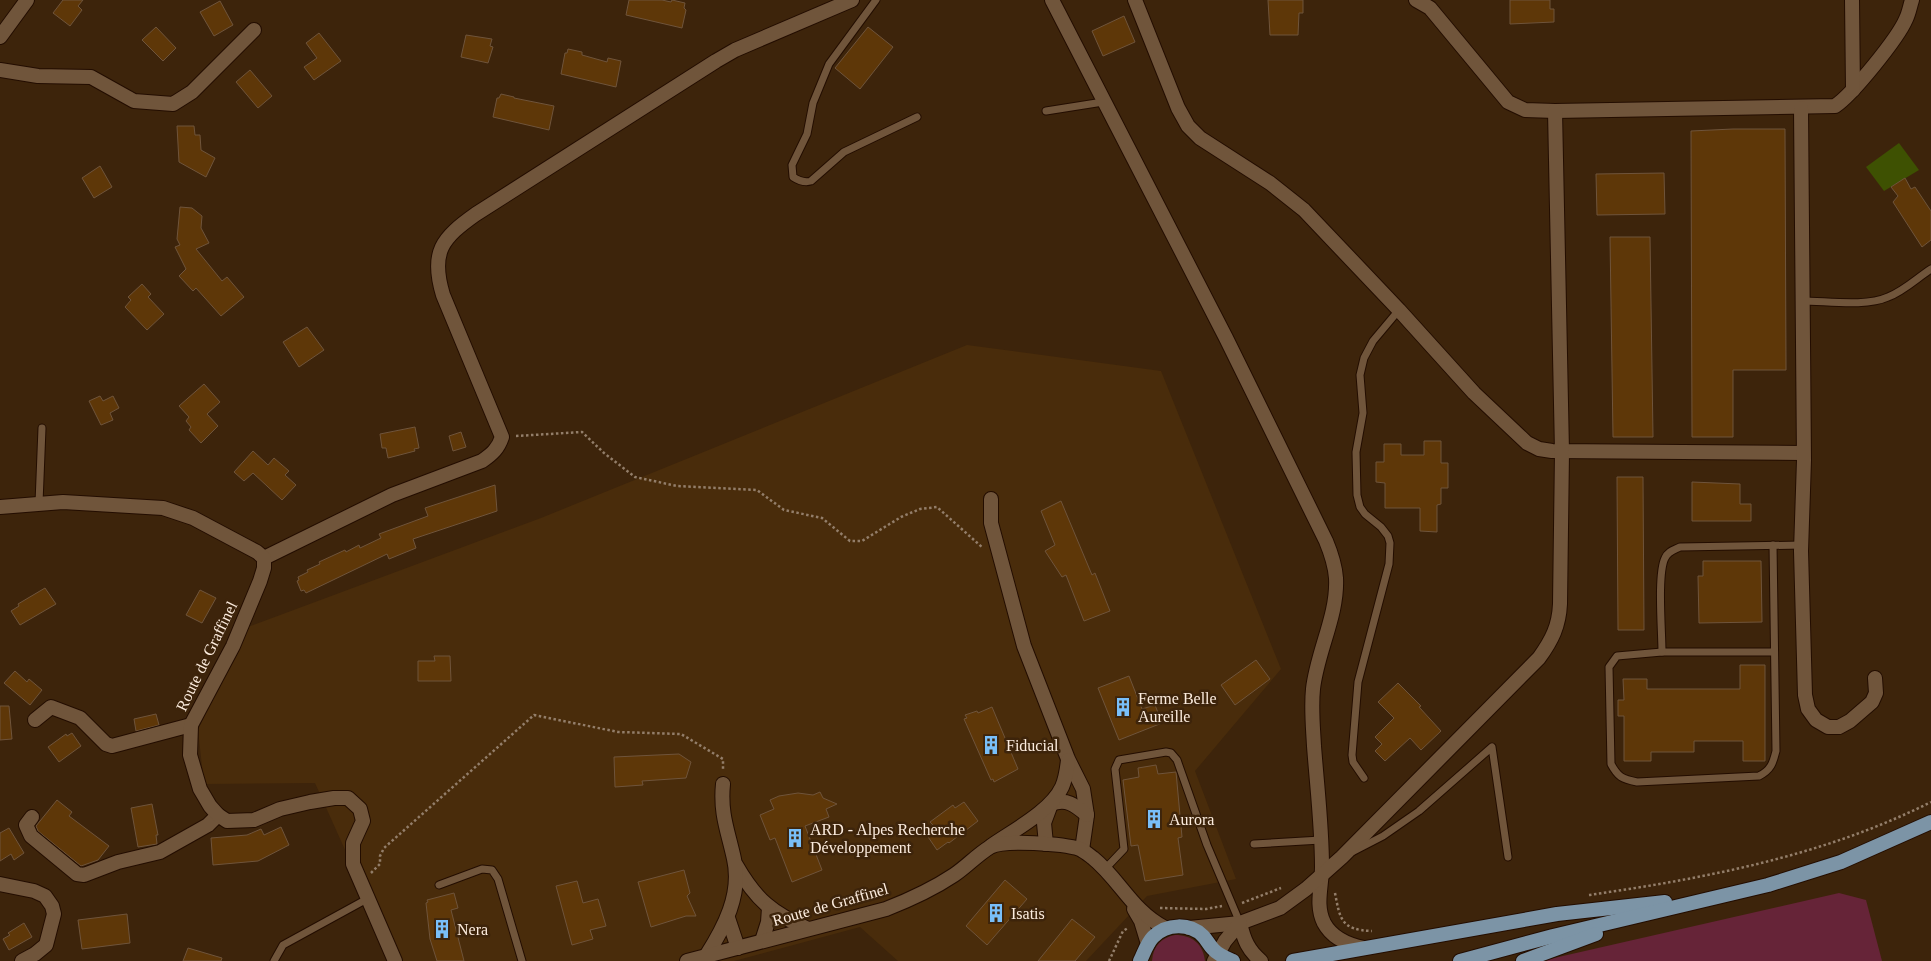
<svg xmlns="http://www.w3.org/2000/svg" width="1931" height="961" viewBox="0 0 1931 961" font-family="Georgia,serif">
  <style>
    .built { fill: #492c0b }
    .green { fill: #662438 }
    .water { fill: #3e5102 }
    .building { fill: #5e3708; stroke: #6f543b }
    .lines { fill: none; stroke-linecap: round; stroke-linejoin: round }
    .service-casing { stroke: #230d00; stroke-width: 9 }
    .minor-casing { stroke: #230d00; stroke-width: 16 }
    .tertiary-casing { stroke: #230d00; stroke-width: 16 }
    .primary-casing { stroke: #230d00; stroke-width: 16 }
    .path { stroke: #937e6a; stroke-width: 2.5; stroke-dasharray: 2.5 2.5; stroke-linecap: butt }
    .service { stroke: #70553b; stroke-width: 7 }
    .minor { stroke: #70553b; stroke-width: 14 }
    .tertiary { stroke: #70553b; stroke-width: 14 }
    .primary { stroke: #7c94a6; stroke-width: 14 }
    .labels { text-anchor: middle; stroke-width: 5; stroke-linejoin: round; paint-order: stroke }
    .street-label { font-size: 16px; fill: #fcecde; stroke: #3d240b }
    .poi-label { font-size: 16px; fill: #fcecde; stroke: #3d240b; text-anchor: start }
  </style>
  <rect width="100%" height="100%" fill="#3d240b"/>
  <path class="built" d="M967 345 1161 371 1281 669 1195 771 1236 879 1147 896 1086 961H898L860 927 734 961H395L315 783 204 784 198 730 245 628 541 518Z"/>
  <g class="green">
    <path d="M1839 893 1866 900 1882 961H1541Z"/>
    <path d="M1175 935C1192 935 1203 944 1205 961H1152C1153 946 1161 938 1175 935Z"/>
  </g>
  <path class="water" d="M1899 143 1919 170 1884 191 1866 167Z"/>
  <g class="building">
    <path d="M63 0H83L78 6 82 10 70 26 53 13Z"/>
    <path d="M629 0H662L671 2 672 0 685 3 684 8 686 10 682 28 626 15Z"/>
    <path d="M1268 0H1303V13H1299L1298 35H1270Z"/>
    <path d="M1510 0H1550V9H1554V22L1510 24Z"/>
    <path d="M220 1 233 25 214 36 200 12Z"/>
    <path d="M1124 16 1135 42 1103 56 1092 31Z"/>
    <path d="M156 27 176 48 163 61 142 40Z"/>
    <path d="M868 27 893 47 860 89 835 68Z"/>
    <path d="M319 33 341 61 314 80 304 67 317 58 306 43Z"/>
    <path d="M466 35 492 39 490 46 493 47 488 63 461 57Z"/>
    <path d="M568 49 582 52V55L607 62 608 58 621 61 616 87 561 74 565 53H567Z"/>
    <path d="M250 70 272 96 258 108 236 82Z"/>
    <path d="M501 94 514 97V98L554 106 549 130 493 117 497 98H499Z"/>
    <path d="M177 126H194L195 135H200L201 150 215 158 206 177 179 162Z"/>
    <path d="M1733 129H1785L1786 370H1733V437H1692L1691 131Z"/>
    <path d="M100 166 112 187 94 198 82 178Z"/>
    <path d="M1664 173 1665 214 1597 215 1596 174Z"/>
    <path d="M1905 178 1911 189 1915 187 1931 211V240L1922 247 1893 202 1898 196 1891 187Z"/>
    <path d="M180 207 192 208 202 216 201 228 209 243 196 249 222 281 227 277 244 297 221 316 196 288 193 291 179 276 186 269 175 247 180 245 177 239Z"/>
    <path d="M1610 237H1650L1653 437H1613Z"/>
    <path d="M142 284 151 294 148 297 164 314 147 330 125 307 131 300 128 297Z"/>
    <path d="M307 327 324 350 299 367 283 342Z"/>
    <path d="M204 384 220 402 207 414 218 426 201 443 189 430 191 427 186 421 189 417 179 406Z"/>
    <path d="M100 396 103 401 113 396 119 408 110 413 113 420 101 425 89 401Z"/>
    <path d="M415 427 419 448 414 449 415 451 388 458 386 448H382L380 434Z"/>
    <path d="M461 432 466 447 453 451 449 436Z"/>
    <path d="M1424 441H1441V463H1448V488H1441V504L1437 505V532L1420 531V508H1385V483L1376 482V462H1384V444H1401V455H1424Z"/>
    <path d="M253 451 268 465 274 458 289 471 285 475 296 485 282 500 253 473 244 481 234 472Z"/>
    <path d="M1617 477H1643L1644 630H1618Z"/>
    <path d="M1692 482 1740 484V504H1751V521H1692Z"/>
    <path d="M495 485 497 511 413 539 416 548 389 559 387 554 306 593 304 590 301 591 297 581 299 580 298 577 308 572 307 570 320 564 319 562 345 550 346 552 359 545 360 548 381 538 379 534 428 516 425 508Z"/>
    <path d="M1061 501 1092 575 1095 573 1110 611 1084 621 1066 575 1062 577 1045 551 1055 545 1041 511Z"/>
    <path d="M1703 561H1761L1762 622 1699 623 1698 576H1703Z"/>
    <path d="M45 588 56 604 20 625 11 611 19 606 18 604Z"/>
    <path d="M200 590 216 598 202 623 186 615Z"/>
    <path d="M434 656H450L451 681H418V661H435Z"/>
    <path d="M1256 660 1270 679 1235 705 1221 685Z"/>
    <path d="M1740 665H1765V761H1743V741H1694V752H1651V761H1624V716H1618V700H1624L1623 679H1647V689H1740Z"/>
    <path d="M15 671 27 682 29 679 42 690 30 705 4 683Z"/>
    <path d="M1129 676 1142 709 1155 705 1162 723 1119 740 1098 688Z"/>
    <path d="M1398 683 1421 706 1419 707 1441 731 1421 750 1410 738 1385 761 1375 751 1382 744 1375 737 1394 718 1378 702Z"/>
    <path d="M0 706H9L12 739 0 740Z"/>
    <path d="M992 707 1018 769 994 782 993 779 991 780 964 719 967 718 965 715 977 711 978 713Z"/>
    <path d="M156 714 159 725 136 731 134 719Z"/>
    <path d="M72 733 81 746 59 762 48 747 66 734 67 736Z"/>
    <path d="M679 754 691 762 686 778 642 781 643 785 615 787 614 757Z"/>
    <path d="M1156 765 1158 774 1176 772 1182 837 1178 838 1183 875 1145 881 1138 845 1131 846 1123 780 1139 777 1138 768Z"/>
    <path d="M820 792 823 798 837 804 826 809 829 817 805 826 822 870 792 882 775 838 770 840 760 815 774 809 770 800 779 796 798 793 813 795Z"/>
    <path d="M57 800 72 812 69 816 109 846 98 860 81 866 38 831 36 826Z"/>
    <path d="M964 802 978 821 949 843 948 842 937 850 924 831 933 825 930 822 953 805 955 808Z"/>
    <path d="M152 804 158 835H156L157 844 138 847 131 808Z"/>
    <path d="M281 827 289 845 258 861 213 865 211 838 247 835 261 829 264 835Z"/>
    <path d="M9 828 24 853 14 860 11 854 0 861V833Z"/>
    <path d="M684 870 690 893 687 896 696 916H686L651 927 638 882Z"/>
    <path d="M1005 880 1027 899 987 945 966 926Z"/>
    <path d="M577 881 583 903 598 899 606 926 590 930 593 939 572 945 556 886Z"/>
    <path d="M454 893 458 908 451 910 464 961H437L430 939 426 903 428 902 427 900Z"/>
    <path d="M127 914 130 943 82 949 78 920Z"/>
    <path d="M1072 919 1095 937 1075 961H1038Z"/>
    <path d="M24 923 32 937 9 950 3 939 10 935 8 933Z"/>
    <path d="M188 948 222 958 221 961H183Z"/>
  </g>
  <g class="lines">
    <g class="service-casing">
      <g id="service">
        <path d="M876 0 829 64 813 103 807 134 792 165 793 177C799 181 804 183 811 181L844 152 917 117"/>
        <path d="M1046 111 1103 102"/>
        <path d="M1802 301C1827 301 1866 307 1888 297 1904 291 1917 278 1931 269"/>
        <path d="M39 503 42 428"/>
        <path d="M1773 545 1776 751C1773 763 1771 770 1759 776L1637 782C1622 779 1618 777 1611 764L1609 667 1617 656 1662 652H1774"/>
        <path d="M1662 652C1662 631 1657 574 1665 558 1668 551 1674 550 1680 547L1802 545"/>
        <path d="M1364 778 1353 762 1352 755 1358 682 1389 564 1390 543 1388 536 1381 527 1365 514 1360 507 1357 495 1356 452 1363 413 1360 375 1364 358 1373 341 1399 310"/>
        <path d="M1254 844 1321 840"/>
        <path d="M1354 851 1383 836 1419 811 1492 747 1508 857"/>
        <path d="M1105 869 1124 849 1115 769 1119 760 1166 752 1171 753 1177 760 1207 845 1240 923"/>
        <path d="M439 885 482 869 492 870 498 879 522 961"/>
        <path d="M274 961 283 945 367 899"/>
      </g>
    </g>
    <g class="minor-casing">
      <g id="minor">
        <path d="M1052 0 1226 338 1326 541C1331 553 1335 565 1336 578 1338 615 1317 652 1313 689 1311 708 1313 727 1314 746 1317 786 1322 827 1322 867 1322 886 1315 905 1324 923 1332 938 1349 945 1364 948"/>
        <path d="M1135 0 1178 108 1188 126 1200 138 1270 183 1304 210 1399 310 1474 393 1527 443 1539 449 1552 451 1803 453"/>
        <path d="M1416 0 1430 8 1508 102 1525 110 1555 111 1835 106C1852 95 1898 38 1906 19 1909 13 1910 6 1912 0"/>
        <path d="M1852 0 1853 90"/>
        <path d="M0 37 27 0"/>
        <path d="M0 70 38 76 91 77 134 101 173 104 192 92 254 30"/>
        <path d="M1801 108 1804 460 1801 551 1805 695 1808 709 1816 720 1828 727H1839L1850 721 1872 702 1876 693 1875 678"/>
        <path d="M991 499V523L1024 646 1068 759 1083 789 1087 815 1082 850"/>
        <path d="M264 558 392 495 482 461C492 454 498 449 502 437L443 295C430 252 442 238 476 214L716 61 735 50 852 0"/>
        <path d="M35 720 51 707 80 718 106 744 112 746 191 725"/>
        <path d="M1051 804C1067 798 1075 805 1087 815"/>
        <path d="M32 817 26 825 31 836 77 874 84 875 118 862 160 852 208 825 218 815"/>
        <path d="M1046 844 1044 823 1051 804"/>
        <path d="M991 846C1014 830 1051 811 1062 787 1066 778 1067 769 1068 760"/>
        <path d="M736 865C756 900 772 913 808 929"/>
        <path d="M0 884 34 891 45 896 52 906 54 914 46 945 35 954 22 961"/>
        <path d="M728 918 738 948"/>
        <path d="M1240 923C1244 940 1248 950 1261 961"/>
        <path d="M1189 928 1240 923 1280 908 1306 889 1342 857 1539 658C1552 640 1559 626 1560 604L1562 452 1555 111"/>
        <path d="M762 941 768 922 769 908"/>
        <path d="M706 956C724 928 742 894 734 859 728 831 720 814 723 784"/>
        <path d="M1214 961 1225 941 1240 923"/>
      </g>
    </g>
    <g class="tertiary-casing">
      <g id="tertiary">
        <path d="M0 507 63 502 163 508 193 518 257 552 264 558V568L260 581 233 646 191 725 190 755 200 789 210 806 218 815 227 821 254 820 280 809 310 802 334 798H348L360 809 363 821 353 843V864L395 961"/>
        <path d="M1134 909 1141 921 1148 944"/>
        <path d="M687 961 886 909C909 900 933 889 954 875 966 867 977 855 990 847 1004 839 1064 844 1080 849 1084 851 1089 855 1093 858 1120 880 1132 911 1165 928"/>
      </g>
    </g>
    <g class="primary-casing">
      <g id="primary">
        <path d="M1140 961C1144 953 1147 943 1153 937 1167 923 1190 923 1203 936 1207 940 1209 945 1213 949 1218 955 1226 958 1233 961"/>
        <path d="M1293 961 1557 914 1665 902"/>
        <path d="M1460 961 1553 936 1768 885 1841 862 1931 822"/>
        <path d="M1523 961 1596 934"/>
      </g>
    </g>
    <g class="path">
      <path d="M516 436 582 432 604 453 635 477 677 486 757 490 784 510 822 518 850 541H862L901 517 920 509 937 507 983 548"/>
      <path d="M371 873 380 864V856L384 848 534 715 618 732 681 734 723 759V770"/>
      <path d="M1335 893C1340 919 1341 930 1372 931"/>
      <path d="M1589 895C1707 878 1823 856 1931 802"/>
      <path d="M1242 903 1281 888"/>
      <path d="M1160 908 1206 909 1222 906"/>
      <path d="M1109 961 1123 931 1128 928"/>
    </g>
    <use href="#service" class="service"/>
    <use href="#minor" class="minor"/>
    <use href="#tertiary" class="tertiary"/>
    <use href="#primary" class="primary"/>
  </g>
  <defs>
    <g id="building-bare" transform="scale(1.5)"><path d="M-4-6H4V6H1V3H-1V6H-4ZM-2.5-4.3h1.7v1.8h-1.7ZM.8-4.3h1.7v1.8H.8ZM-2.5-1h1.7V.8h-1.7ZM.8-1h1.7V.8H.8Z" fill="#79bff8" stroke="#3d240b" stroke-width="2.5" paint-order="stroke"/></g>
  </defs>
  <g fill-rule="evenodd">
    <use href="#building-bare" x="1123" y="707"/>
    <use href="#building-bare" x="991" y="745"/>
    <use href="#building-bare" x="1154" y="819"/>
    <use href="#building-bare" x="795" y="838"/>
    <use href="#building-bare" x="996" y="913"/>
    <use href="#building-bare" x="442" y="929"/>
  </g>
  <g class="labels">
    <g class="street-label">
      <text transform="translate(206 656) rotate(-64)" y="6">Route de Graffinel</text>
      <text transform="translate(830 904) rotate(-16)" y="6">Route de Graffinel</text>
    </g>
    <g class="poi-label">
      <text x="1138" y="704">Ferme Belle<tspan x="1138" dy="18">Aureille</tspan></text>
      <text x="1006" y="751">Fiducial</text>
      <text x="1169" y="825">Aurora</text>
      <text x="810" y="835">ARD - Alpes Recherche<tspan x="810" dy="18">Développement</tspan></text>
      <text x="1011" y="919">Isatis</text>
      <text x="457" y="935">Nera</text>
    </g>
  </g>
</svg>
